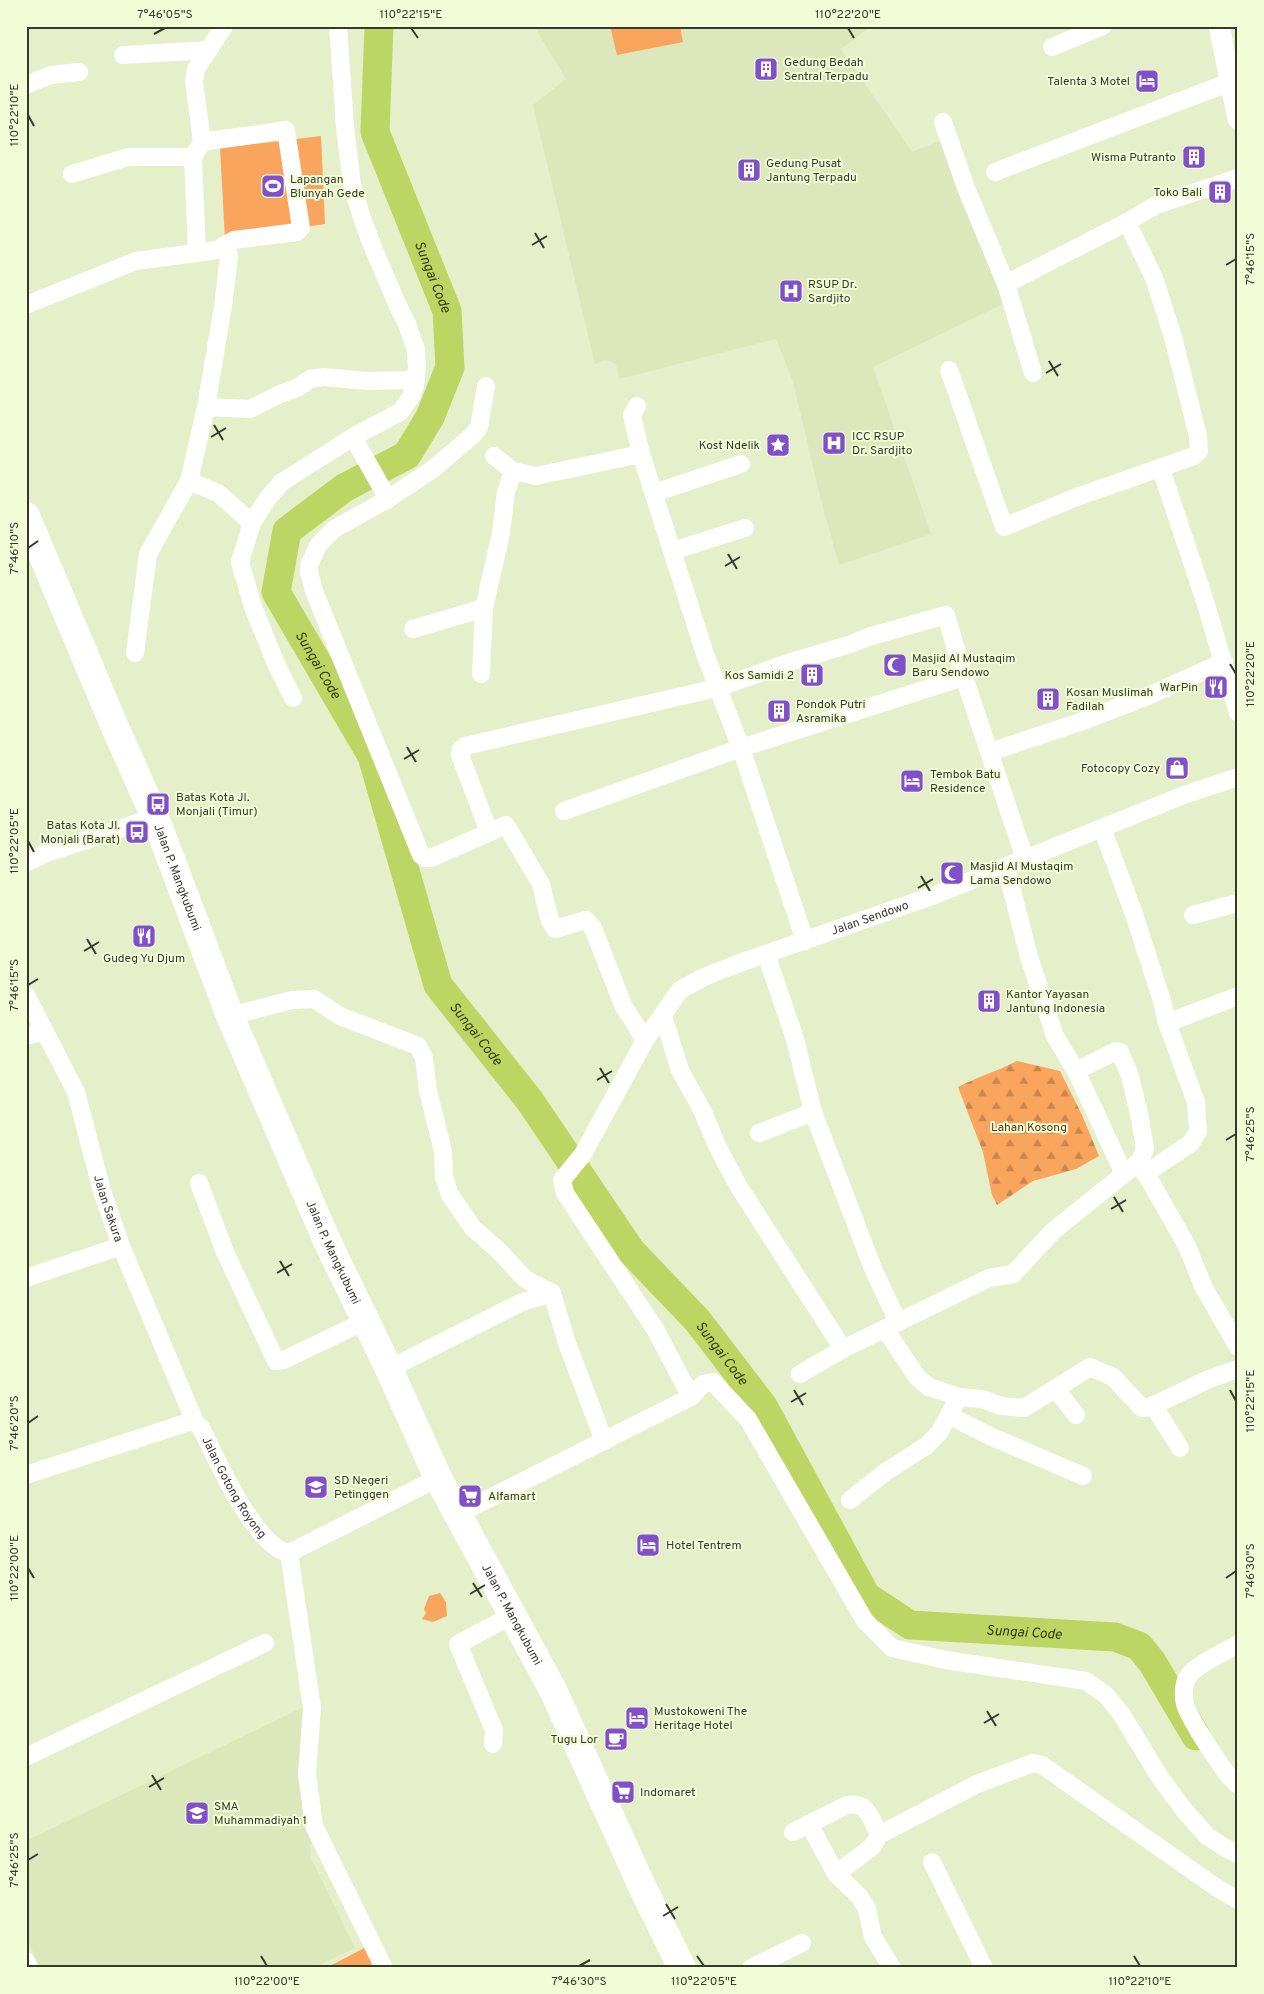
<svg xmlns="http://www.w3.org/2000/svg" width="1264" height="1994" viewBox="0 0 1264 1994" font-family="Overpass,sans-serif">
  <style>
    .built { fill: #dce8bb }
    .green { fill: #f9a55d }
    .forest { fill: url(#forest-firs) }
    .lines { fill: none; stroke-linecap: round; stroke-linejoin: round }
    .river { stroke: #bdd563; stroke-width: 29 }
    .minor { stroke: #fff; stroke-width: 18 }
    .tertiary { stroke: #fff; stroke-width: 21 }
    .primary { stroke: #fff; stroke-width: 28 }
    .ticks { fill: none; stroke: #363a2b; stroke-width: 2 }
    .labels { text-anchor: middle; stroke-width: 4; stroke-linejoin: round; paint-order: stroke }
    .poi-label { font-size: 12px; fill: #363a2b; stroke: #f2fdd7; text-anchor: start }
    .street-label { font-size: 12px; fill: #363a2b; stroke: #f2fdd7 }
    .park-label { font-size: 12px; fill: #5c3717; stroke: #f2fdd7 }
    .water-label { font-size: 14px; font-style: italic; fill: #323b0b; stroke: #f2fdd7 }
    .neatline { fill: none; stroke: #363a2b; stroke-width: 2 }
    .ticks-label { font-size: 12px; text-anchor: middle; fill: #363a2b }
  </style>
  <defs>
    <pattern id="forest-firs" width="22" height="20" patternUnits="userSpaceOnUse" patternTransform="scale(1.25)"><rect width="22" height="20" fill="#f9a55d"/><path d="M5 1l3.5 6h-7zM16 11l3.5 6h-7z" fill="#ca874d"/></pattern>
  </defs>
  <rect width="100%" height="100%" fill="#e5efca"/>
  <g class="built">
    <path d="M534 26H872L841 49 912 152 940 141 1003 279 1005 303 873 367 931 534 839 565 820 496 793 382 776 339 619 379 616 364 606 360 595 364 533 105 566 79Z"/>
    <path d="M306 1706 311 1858 355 1948 313 1968H40L26 1936V1841Z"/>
  </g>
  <g class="green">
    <path d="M610 26H680L683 42 617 55Z"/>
    <path d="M321 136 325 224 225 239 220 148Z"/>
    <path d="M440 1593 446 1602 447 1616 433 1622 422 1619 426 1613 424 1609 429 1596Z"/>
    <path d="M368 1946 380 1968H326Z"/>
  </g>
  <path class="forest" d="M1017 1061 1060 1071 1082 1115 1099 1156 1076 1169 1033 1181 997 1205 992 1195 983 1152 958 1087C977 1077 998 1071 1017 1061Z"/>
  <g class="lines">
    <path class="river" id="s1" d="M379 26 375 132 447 311 450 367 430 417 407 455 344 488 287 531 276 592 372 756 438 985 530 1101 631 1251 697 1320 763 1406 866 1596 910 1625 1115 1637 1139 1646 1152 1662 1196 1736"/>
    <g class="minor">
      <path d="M1052 47 1103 26"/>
      <path d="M123 55 209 50"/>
      <path d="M26 85 51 75 79 72"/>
      <path d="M943 122 966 188 1006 284 1033 373"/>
      <path d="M202 142 286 130 301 228 297 232 234 240 227 244"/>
      <path d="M995 172 1238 79"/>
      <path d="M72 174 128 157H193"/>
      <path d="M197 253 193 157 202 142 194 82 196 69 224 26"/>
      <path d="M1006 284 1127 222 1156 205 1238 178"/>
      <path d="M26 305 136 261 211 251 219 249 227 244 229 256 223 306 206 407 189 481 148 554 135 653"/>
      <path d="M949 370 1004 527 1074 498 1194 456 1199 451 1198 436 1173 337 1154 278 1127 222"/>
      <path d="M486 386 479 427 473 435 433 469 388 499 334 529 319 544 309 565V572L314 591 421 855 425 858H431L506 825 541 884 550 921 555 929 586 920 593 928 623 1005 645 1040"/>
      <path d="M637 406 632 415 633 420 641 454 705 654 741 748 805 941"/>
      <path d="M206 407 250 409 280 394 297 388 310 379 324 377 367 381 416 380"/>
      <path d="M353 437 388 499"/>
      <path d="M494 456 513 471 536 476 641 454"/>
      <path d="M1161 469 1205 601 1238 713"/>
      <path d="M189 481 218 493 252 523"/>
      <path d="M654 493 741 464"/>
      <path d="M672 551 745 528"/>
      <path d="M413 629 484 608"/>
      <path d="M481 674 484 608 501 533 506 492 513 471"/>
      <path d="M293 698 277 666 253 607 240 562 252 523 267 499 282 482 353 437 400 412 411 397 415 385 417 368 416 350 407 324 398 306 374 250 363 221 352 185 345 127 338 26"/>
      <path d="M990 752 1080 722 1150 695 1224 662"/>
      <path d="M564 811 741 748 964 677"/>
      <path d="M1102 828 1134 914 1162 1001 1167 1023 1196 1102 1198 1131 1191 1143 1145 1174"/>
      <path d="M489 832 460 755 461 749 465 746 717 688 794 661 851 644 868 637 946 615 964 677 1025 859"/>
      <path d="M26 863 44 854 155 817"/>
      <path d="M1006 867 1029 957 1055 1036 1076 1071 1124 1174"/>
      <path d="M1193 915 1238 903"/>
      <path d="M766 954 795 1039 813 1112 874 1271 898 1322"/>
      <path id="s2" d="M26 995 76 1092 102 1191 121 1246 195 1422"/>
      <path d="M230 1016 292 1000 314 999 340 1016 418 1046 424 1058 428 1091 443 1151 444 1177 450 1195 473 1228 499 1251 525 1279 552 1293 567 1343 604 1441"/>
      <path d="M663 1016 680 1070 703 1112 717 1146 739 1187 843 1349"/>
      <path d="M1167 1023 1238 996"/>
      <path d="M26 1036 37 1033"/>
      <path d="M759 1133 813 1112"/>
      <path d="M1141 1165 1187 1246 1203 1286 1238 1347"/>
      <path d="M199 1183 225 1252 276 1361 284 1360 365 1321"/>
      <path d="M26 1278 121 1246"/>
      <path d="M885 1329 917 1377 929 1387 959 1397 982 1399 1001 1406 1024 1408 1090 1367 1113 1377 1142 1408 1150 1407 1209 1379 1238 1369"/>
      <path d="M389 1369 520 1303 552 1293"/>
      <path d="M800 1374 843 1349 989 1278 1013 1274 1053 1231 1139 1162 1145 1149 1140 1118 1130 1076 1120 1052 1116 1051 1076 1071"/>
      <path d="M1056 1389 1076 1415"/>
      <path id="s3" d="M691 1397 655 1329 565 1193 562 1180 583 1154 645 1040 680 990 704 977 737 964 935 895 1184 795 1238 777"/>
      <path d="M1153 1405 1180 1448"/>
      <path d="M950 1416 992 1437 1083 1476"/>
      <path id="s4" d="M26 1475 189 1422H195L201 1428C216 1458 255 1547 289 1553L438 1478"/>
      <path d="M850 1500 884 1473 926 1446 939 1433 959 1397"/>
      <path d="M458 1514 691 1397 703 1384 713 1382 748 1419 865 1621 892 1648 946 1660 1086 1681 1106 1695 1122 1715 1159 1776 1184 1810 1207 1836 1227 1849 1238 1854"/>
      <path d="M289 1553 312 1708 307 1774 314 1826 384 1968"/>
      <path d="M1238 1644C1225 1652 1194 1665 1187 1678 1183 1687 1183 1695 1185 1704 1189 1718 1226 1777 1238 1785"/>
      <path d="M493 1744 494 1730 458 1644 513 1615"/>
      <path d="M26 1757 265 1643"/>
      <path d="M809 1824 836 1874 859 1896 867 1909 873 1937 892 1968"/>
      <path d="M793 1832 847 1805C868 1801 871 1819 879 1835L977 1784 1033 1763 1042 1765 1217 1888 1238 1900"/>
      <path d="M932 1862 984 1968"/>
      <path d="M836 1874 873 1846 879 1835"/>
      <path d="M26 1961 29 1968"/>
      <path d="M751 1968 802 1943"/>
    </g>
    <path class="tertiary" d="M1219 26 1238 119"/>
    <path class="primary" id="s5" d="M26 516 114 725 155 817 230 1016 327 1241 389 1369 438 1478 553 1690 640 1882 682 1968"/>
  </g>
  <path class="ticks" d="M411 28 418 38M848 28 854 38M154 34 165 28M28 115 34 126M535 233 544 248M532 245 547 236M1226 265 1236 259M1049 361 1058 376M1046 373 1061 364M214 425 223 440M211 437 226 428M28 548 38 541M728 554 737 569M725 566 740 557M1230 664 1236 674M407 747 416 762M404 759 419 750M28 841 34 852M921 876 930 891M918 888 933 879M87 939 96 954M84 951 99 942M28 985 38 979M600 1068 609 1083M597 1080 612 1071M1226 1140 1236 1134M1114 1197 1123 1212M1111 1209 1126 1200M280 1261 289 1276M277 1273 292 1264M794 1390 803 1405M1230 1390 1236 1401M791 1402 806 1393M28 1423 38 1416M28 1568 34 1578M1226 1578 1236 1571M473 1583 482 1597M470 1594 485 1585M987 1711 996 1726M984 1723 999 1714M152 1775 161 1790M149 1787 164 1778M28 1860 38 1854M666 1904 675 1919M663 1916 678 1907M261 1956 267 1966M697 1956 704 1966M1134 1956 1140 1966M579 1966 590 1960"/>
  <defs>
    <g id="building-square" transform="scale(1.25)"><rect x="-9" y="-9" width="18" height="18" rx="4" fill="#8150c8" stroke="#f2fdd7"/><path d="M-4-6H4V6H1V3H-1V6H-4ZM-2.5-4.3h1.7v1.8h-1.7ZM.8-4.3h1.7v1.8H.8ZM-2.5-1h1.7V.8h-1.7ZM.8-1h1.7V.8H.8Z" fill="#fff"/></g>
    <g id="hotel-square" transform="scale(1.25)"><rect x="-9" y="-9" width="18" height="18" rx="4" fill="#8150c8" stroke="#f2fdd7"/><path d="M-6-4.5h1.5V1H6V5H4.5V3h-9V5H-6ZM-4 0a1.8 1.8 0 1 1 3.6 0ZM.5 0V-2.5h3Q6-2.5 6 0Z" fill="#fff"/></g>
    <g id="stadium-square" transform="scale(1.25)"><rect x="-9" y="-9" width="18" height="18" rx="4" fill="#8150c8" stroke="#f2fdd7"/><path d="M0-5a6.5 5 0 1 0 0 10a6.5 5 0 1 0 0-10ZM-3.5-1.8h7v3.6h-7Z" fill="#fff"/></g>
    <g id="hospital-square" transform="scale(1.25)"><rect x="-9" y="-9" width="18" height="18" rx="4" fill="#8150c8" stroke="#f2fdd7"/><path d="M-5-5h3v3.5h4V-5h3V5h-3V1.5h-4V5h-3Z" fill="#fff"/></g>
    <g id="sight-square" transform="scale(1.25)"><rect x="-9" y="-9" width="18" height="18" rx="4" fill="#8150c8" stroke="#f2fdd7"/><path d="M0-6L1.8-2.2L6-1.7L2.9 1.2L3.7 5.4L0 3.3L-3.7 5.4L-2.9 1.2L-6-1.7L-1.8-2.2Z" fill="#fff"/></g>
    <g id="mosque-square" transform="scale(1.25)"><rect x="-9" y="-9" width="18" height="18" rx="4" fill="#8150c8" stroke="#f2fdd7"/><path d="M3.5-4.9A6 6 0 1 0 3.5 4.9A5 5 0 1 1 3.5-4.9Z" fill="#fff"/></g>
    <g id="restaurant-square" transform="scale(1.25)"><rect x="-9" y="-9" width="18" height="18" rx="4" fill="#8150c8" stroke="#f2fdd7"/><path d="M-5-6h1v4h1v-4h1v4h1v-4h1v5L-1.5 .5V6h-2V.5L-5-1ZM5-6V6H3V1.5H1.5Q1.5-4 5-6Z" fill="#fff"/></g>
    <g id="shop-square" transform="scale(1.25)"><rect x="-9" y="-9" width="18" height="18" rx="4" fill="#8150c8" stroke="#f2fdd7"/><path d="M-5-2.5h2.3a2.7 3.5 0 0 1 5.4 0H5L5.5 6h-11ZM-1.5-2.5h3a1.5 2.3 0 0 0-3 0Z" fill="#fff"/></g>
    <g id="bus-square" transform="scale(1.25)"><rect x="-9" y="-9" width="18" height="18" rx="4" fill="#8150c8" stroke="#f2fdd7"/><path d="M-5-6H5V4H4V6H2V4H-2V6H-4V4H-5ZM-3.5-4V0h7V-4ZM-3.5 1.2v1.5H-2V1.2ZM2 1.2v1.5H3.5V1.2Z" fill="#fff"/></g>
    <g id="school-square" transform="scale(1.25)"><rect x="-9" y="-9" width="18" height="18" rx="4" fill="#8150c8" stroke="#f2fdd7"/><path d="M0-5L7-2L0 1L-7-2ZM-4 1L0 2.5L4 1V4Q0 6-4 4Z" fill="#fff"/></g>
    <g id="supermarket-square" transform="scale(1.25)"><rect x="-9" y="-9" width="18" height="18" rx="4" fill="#8150c8" stroke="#f2fdd7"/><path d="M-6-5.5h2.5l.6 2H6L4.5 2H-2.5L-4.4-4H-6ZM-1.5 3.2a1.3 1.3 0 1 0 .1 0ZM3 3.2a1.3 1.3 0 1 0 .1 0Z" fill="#fff"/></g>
    <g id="cafe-square" transform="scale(1.25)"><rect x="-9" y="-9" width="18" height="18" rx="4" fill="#8150c8" stroke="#f2fdd7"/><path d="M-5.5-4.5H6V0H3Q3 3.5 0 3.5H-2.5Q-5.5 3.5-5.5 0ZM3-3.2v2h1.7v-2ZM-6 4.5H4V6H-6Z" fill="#fff"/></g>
  </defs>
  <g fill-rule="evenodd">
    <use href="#building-square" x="766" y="69"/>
    <use href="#hotel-square" x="1147" y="81"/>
    <use href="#building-square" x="1194" y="157"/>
    <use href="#building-square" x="749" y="170"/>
    <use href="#stadium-square" x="273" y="186"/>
    <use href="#building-square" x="1220" y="192"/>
    <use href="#hospital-square" x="791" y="291"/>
    <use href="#hospital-square" x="834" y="443"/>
    <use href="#sight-square" x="778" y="445"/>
    <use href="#mosque-square" x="895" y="665"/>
    <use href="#building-square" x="812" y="675"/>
    <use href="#restaurant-square" x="1216" y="687"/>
    <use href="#building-square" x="1048" y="699"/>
    <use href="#building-square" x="779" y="711"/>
    <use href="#shop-square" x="1177" y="768"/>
    <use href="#hotel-square" x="912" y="781"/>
    <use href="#bus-square" x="158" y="804"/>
    <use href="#bus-square" x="137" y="832"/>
    <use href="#mosque-square" x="952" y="873"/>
    <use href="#restaurant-square" x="144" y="936"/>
    <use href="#building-square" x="989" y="1001"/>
    <use href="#school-square" x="316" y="1487"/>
    <use href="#supermarket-square" x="470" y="1496"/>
    <use href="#hotel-square" x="648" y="1545"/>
    <use href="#hotel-square" x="637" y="1718"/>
    <use href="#cafe-square" x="616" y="1739"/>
    <use href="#supermarket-square" x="623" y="1792"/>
    <use href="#school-square" x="197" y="1813"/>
  </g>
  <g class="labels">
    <g class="poi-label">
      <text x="784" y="66">Gedung Bedah<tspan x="784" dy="14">Sentral Terpadu</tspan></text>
      <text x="1130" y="85" text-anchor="end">Talenta 3 Motel</text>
      <text x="1176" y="161" text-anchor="end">Wisma Putranto</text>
      <text x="766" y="167">Gedung Pusat<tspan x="766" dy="14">Jantung Terpadu</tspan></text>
      <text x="290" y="183">Lapangan<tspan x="290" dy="14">Blunyah Gede</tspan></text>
      <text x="1202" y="196" text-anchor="end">Toko Bali</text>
      <text x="808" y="288">RSUP Dr.<tspan x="808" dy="14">Sardjito</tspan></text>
      <text x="852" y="440">ICC RSUP<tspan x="852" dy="14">Dr. Sardjito</tspan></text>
      <text x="760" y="449" text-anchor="end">Kost Ndelik</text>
      <text x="912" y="662">Masjid Al Mustaqim<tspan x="912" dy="14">Baru Sendowo</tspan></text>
      <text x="794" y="679" text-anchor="end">Kos Samidi 2</text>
      <text x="1198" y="691" text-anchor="end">WarPin</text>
      <text x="1066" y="696">Kosan Muslimah<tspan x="1066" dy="14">Fadilah</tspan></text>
      <text x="796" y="708">Pondok Putri<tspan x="796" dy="14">Asramika</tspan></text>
      <text x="1160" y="772" text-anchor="end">Fotocopy Cozy</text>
      <text x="930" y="778">Tembok Batu<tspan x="930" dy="14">Residence</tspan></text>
      <text x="176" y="801">Batas Kota Jl.<tspan x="176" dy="14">Monjali (Timur)</tspan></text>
      <text x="120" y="829" text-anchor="end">Batas Kota Jl.<tspan x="120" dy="14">Monjali (Barat)</tspan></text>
      <text x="970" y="870">Masjid Al Mustaqim<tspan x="970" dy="14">Lama Sendowo</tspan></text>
      <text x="144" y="962" text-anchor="middle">Gudeg Yu Djum</text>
      <text x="1006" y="998">Kantor Yayasan<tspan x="1006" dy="14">Jantung Indonesia</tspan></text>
      <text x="334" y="1484">SD Negeri<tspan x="334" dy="14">Petinggen</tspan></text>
      <text x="488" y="1500">Alfamart</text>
      <text x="666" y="1549">Hotel Tentrem</text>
      <text x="654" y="1715">Mustokoweni The<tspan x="654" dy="14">Heritage Hotel</tspan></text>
      <text x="598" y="1743" text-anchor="end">Tugu Lor</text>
      <text x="640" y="1796">Indomaret</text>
      <text x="214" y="1810">SMA<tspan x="214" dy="14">Muhammadiyah 1</tspan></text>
    </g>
    <g class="street-label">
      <text dy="4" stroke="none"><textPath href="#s5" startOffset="392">Jalan P. Mangkubumi</textPath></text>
      <text dy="4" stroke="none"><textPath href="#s3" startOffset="681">Jalan Sendowo</textPath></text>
      <text dy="4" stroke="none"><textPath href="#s2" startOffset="230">Jalan Sakura</textPath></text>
      <text dy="4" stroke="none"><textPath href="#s5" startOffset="798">Jalan P. Mangkubumi</textPath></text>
      <text dy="4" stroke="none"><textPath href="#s4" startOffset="254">Jalan Gotong Royong</textPath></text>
      <text dy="4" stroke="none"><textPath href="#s5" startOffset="1202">Jalan P. Mangkubumi</textPath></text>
    </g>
    <g class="park-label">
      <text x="1029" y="1131">Lahan Kosong</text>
    </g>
    <g class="water-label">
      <text dy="5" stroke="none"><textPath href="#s1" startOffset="262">Sungai Code</textPath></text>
      <text dy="5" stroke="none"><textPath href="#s1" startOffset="742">Sungai Code</textPath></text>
      <text dy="5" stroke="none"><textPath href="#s1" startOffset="1148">Sungai Code</textPath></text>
      <text dy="5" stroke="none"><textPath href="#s1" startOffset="1552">Sungai Code</textPath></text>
      <text dy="5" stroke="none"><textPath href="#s1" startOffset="2002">Sungai Code</textPath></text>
    </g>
  </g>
  <rect width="1264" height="1994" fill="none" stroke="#f2fdd7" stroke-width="55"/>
  <rect x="28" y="28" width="1208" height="1938" class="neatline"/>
  <g class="ticks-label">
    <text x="165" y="18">7°46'05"S</text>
    <text x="411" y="18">110°22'15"E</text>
    <text x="848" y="18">110°22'20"E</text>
    <text transform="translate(14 115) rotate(-90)" y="4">110°22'10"E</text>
    <text transform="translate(1250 259) rotate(-90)" y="4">7°46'15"S</text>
    <text transform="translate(14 548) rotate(-90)" y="4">7°46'10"S</text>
    <text transform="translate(1250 674) rotate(-90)" y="4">110°22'20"E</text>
    <text transform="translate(14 841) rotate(-90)" y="4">110°22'05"E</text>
    <text transform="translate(14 985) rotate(-90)" y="4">7°46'15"S</text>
    <text transform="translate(1250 1134) rotate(-90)" y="4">7°46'25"S</text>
    <text transform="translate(1250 1401) rotate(-90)" y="4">110°22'15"E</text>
    <text transform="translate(14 1423) rotate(-90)" y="4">7°46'20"S</text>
    <text transform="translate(14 1568) rotate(-90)" y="4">110°22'00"E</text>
    <text transform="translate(1250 1571) rotate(-90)" y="4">7°46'30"S</text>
    <text transform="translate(14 1860) rotate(-90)" y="4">7°46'25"S</text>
    <text x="267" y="1985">110°22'00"E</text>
    <text x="579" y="1985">7°46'30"S</text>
    <text x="704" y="1985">110°22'05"E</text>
    <text x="1140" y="1985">110°22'10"E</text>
  </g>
</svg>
